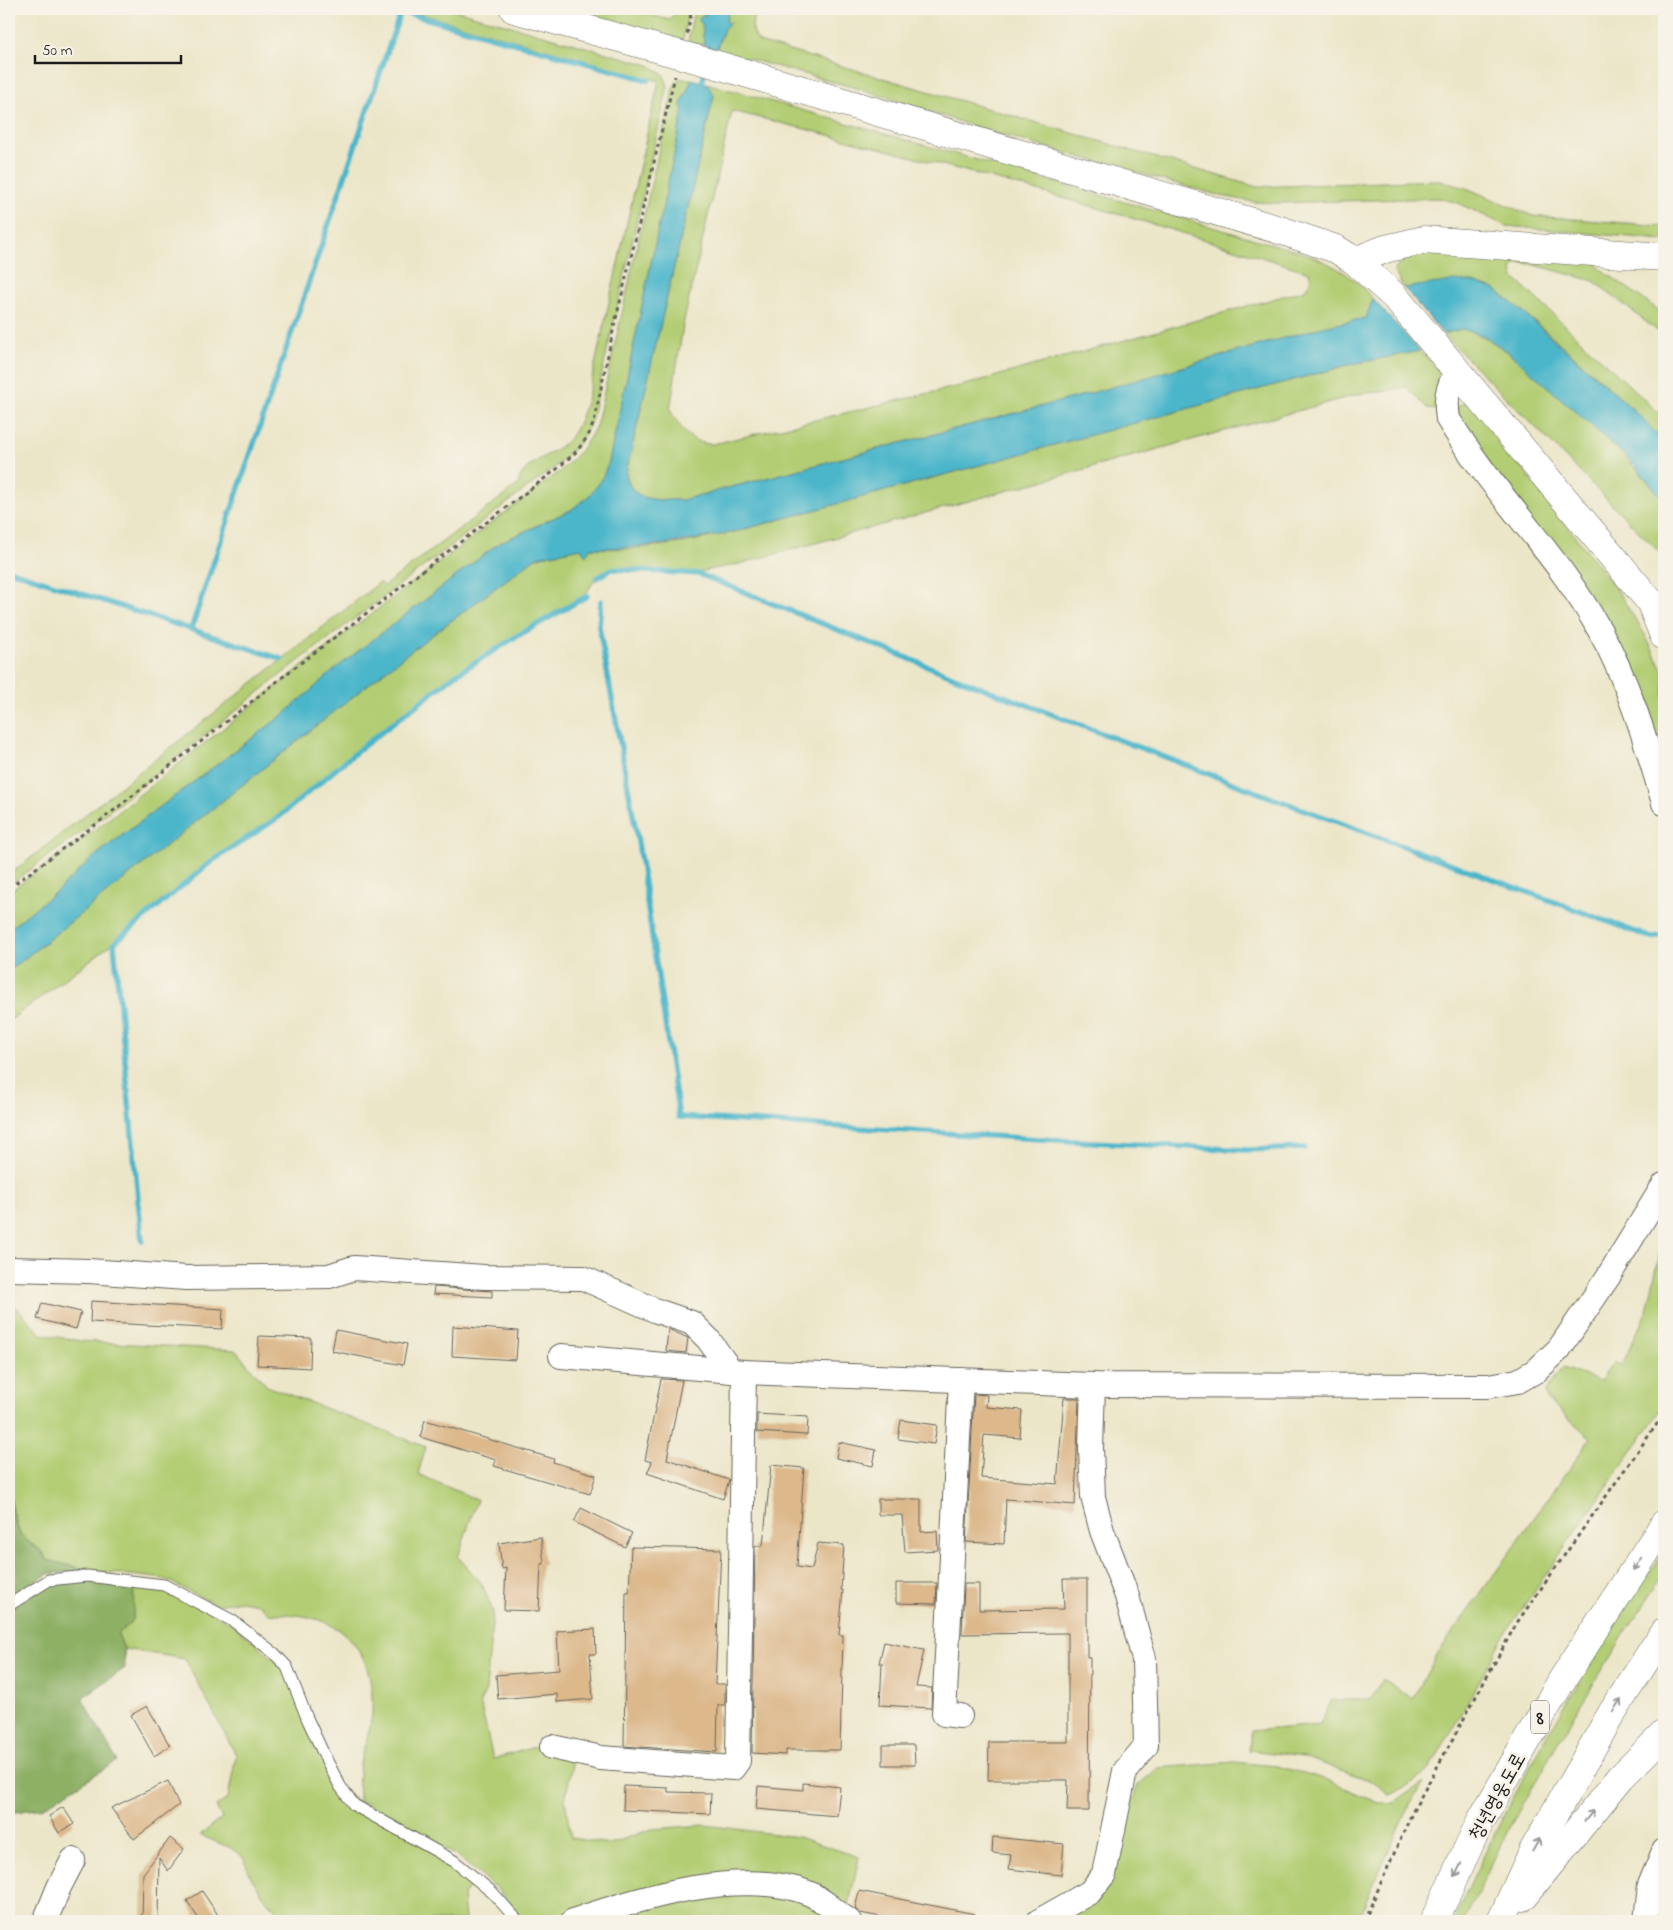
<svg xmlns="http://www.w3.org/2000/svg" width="1673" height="1930" viewBox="0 0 1673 1930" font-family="'Indie Flower','Poor Story',sans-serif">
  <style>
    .green { fill: #b2cd73; stroke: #677448; fill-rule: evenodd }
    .forest { fill: #8db065; stroke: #546640 }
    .water { fill: #4cb6ca; stroke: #346973 }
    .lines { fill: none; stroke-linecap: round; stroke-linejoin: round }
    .stream { stroke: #4cb6ca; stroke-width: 5.5 }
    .building { fill: #dcb88b }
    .lane-casing { stroke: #656359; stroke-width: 13 }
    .street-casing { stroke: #656359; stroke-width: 26 }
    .secondary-casing { stroke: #656359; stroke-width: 29 }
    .primary-casing { stroke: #656359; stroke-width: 29 }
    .highway-casing { stroke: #656359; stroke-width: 29 }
    .path { stroke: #656359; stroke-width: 3; stroke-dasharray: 4 4; stroke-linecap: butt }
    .lane { stroke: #fff; stroke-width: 11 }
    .street { stroke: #fff; stroke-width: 24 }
    .secondary { stroke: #fff; stroke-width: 28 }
    .primary { stroke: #fff; stroke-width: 28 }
    .highway { stroke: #fff; stroke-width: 28 }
    .oneway { stroke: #999 }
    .labels { text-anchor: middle; stroke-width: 5; stroke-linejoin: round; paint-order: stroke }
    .shield { fill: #f7f3e8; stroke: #5e5c59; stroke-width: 1 }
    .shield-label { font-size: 19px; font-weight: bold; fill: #1c1c1c }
    .street-label { font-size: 20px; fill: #1c1c1c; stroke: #f7f3e8 }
  </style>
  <rect width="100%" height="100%" fill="#f7f3e8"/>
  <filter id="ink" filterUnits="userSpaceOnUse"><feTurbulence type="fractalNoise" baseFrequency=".02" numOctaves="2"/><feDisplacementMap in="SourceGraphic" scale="10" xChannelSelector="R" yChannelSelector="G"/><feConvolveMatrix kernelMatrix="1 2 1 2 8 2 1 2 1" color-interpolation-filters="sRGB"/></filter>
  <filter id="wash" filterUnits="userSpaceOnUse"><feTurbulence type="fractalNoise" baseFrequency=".0096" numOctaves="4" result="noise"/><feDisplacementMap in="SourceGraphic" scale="20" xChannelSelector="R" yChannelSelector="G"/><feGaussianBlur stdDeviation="1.12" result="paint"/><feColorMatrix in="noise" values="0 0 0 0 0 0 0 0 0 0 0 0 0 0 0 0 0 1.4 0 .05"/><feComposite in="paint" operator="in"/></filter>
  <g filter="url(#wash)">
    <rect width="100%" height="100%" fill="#ece6c9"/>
    <g class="green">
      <path d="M403 9H451L649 65 663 74 668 86 591 421C583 441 571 453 555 467L292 666 102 817 9 885V875L380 582 384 586 519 484C517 465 555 455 569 439 578 428 582 414 587 400L659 81Z"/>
      <path d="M563 9H630L669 20 678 9H689L683 40Z"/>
      <path d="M694 9H705L704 16 699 21 702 22 704 45 688 41Z"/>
      <path d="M729 9H755C752 22 750 31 759 42L1257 187 1436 180 1466 188 1533 216 1664 226V240L1506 226 1458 203 1439 198 1277 203 1254 202 1221 196 994 133 867 91 716 50 724 29 730 23 726 22Z"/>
      <path d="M679 79H692L681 105 683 111 609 462 601 481 588 497 571 510 499 543 283 715 96 855 57 891 9 929V892L105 822 296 671 559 472C576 457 588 444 597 423L673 88Z"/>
      <path d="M706 83 1307 254C1336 266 1352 275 1373 299L1366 318 1323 327 1081 396 682 500C658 500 630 503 626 473L714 96ZM732 111C926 158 1119 212 1309 272L1311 279 1305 290 968 384 713 444C690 444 681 429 670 410L683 325Z"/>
      <path d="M1426 251 1597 262 1598 267 1664 314V336L1594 281 1531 264 1518 263 1512 269 1514 278 1664 418V442L1637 413 1546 331 1494 289 1424 286 1404 288 1394 272 1397 266 1405 260Z"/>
      <path d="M1462 329C1498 339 1523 364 1550 388 1592 424 1628 458 1664 500V557L1443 334Z"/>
      <path d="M1420 351 1445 377 1438 410 1428 409 1406 387 1382 392 1363 393 739 564 699 572 612 568 598 575 585 595 453 675 360 747 278 816 211 860 129 931 9 1021V971L404 656 537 557 581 548 630 549 683 543 734 532 1352 364Z"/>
      <path d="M1465 402 1471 403 1617 590 1645 635 1664 673V758L1648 714 1457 416 1458 406Z"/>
      <path d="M1664 1235V1405L1512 1623 1428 1772 1404 1788 1389 1794 1369 1780 1304 1757 1249 1750 1251 1731 1319 1725 1332 1700H1370L1382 1679 1413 1699 1438 1653 1591 1438 1547 1399 1545 1391 1563 1368 1600 1381 1614 1362 1622 1365 1647 1311Z"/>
      <path d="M9 1302 13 1303 41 1334 80 1341 235 1350 267 1386 426 1447 418 1474 477 1500 458 1557 482 1584 493 1612 486 1690 480 1702 493 1759 538 1746 573 1760 565 1799 571 1838 610 1844 652 1829 705 1825 798 1837 859 1857 848 1909 795 1879 565 1920 537 1921 521 1916 496 1888 457 1856 359 1800C359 1791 358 1782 359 1773 360 1753 370 1734 372 1714 376 1644 337 1611 269 1614L259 1604 241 1601 216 1605 165 1579 87 1570 47 1560 42 1551 27 1541 19 1532 9 1495Z"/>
      <path d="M1664 1551V1574L1625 1633 1557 1744 1509 1828 1464 1921H1453C1511 1792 1583 1668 1664 1551Z"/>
      <path d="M134 1583 163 1588 231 1623 285 1668 338 1788 452 1863 476 1883 463 1894 465 1921H317L284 1917 268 1902 252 1879 243 1857 231 1848 200 1835 222 1818 216 1807 228 1798 236 1755 185 1659 124 1649 118 1634 133 1619Z"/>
      <path d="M1234 1762 1277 1766 1321 1778 1379 1803H1393L1423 1783 1406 1812 1357 1921H1052L1099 1893 1138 1785 1158 1768Z"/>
      <path d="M734 1894H780L807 1899 833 1921H598L646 1905Z"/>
    </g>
    <g class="forest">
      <path d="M9 1495C13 1507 13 1522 20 1533 28 1545 40 1547 47 1560L87 1570 48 1574 9 1598Z"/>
      <path d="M86 1579 134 1583 133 1620 118 1634 124 1649 125 1668 82 1698 117 1761 42 1808 9 1813V1609L50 1583Z"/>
    </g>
    <g class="water">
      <path d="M705 9H729L726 22 730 23 724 29 716 50 704 45 702 23 699 21 700 16H704Z"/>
      <path d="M692 79 706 83 714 95 626 473C630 503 658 500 682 500L1081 396 1323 327 1366 318 1373 299 1420 351 1352 364 734 532C686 542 640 549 590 548L586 556 581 548 537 557 518 571 404 656 9 971V929L57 891 96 855 283 715 340 665 499 543 571 510 588 497 601 481 609 462 683 111 681 105Z"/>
      <path d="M1453 281 1473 282 1494 289 1517 307 1637 413 1664 442V500L1630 460 1507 351 1482 335 1462 329 1443 334 1404 288Z"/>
    </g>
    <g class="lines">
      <g class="stream">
        <path d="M392 9 648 80"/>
        <path d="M700 89 706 69"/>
        <path d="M9 570 282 659"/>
        <path d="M597 578 612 569 699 574 972 684 1259 793 1652 938 1658 936"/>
        <path d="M601 601 599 627 638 842 679 1117 1073 1141 1247 1150 1304 1148"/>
        <path d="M191 629 401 11"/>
        <path d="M142 1241 114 943 212 861 279 817 361 748 454 676 517 636 587 596"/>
      </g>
    </g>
    <g id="blocks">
      <g class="building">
        <path d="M434 1287 492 1291V1297L433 1294Z"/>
        <path d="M91 1301 223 1309 222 1329 90 1322Z"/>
        <path d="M42 1303 81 1312 76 1329 37 1319Z"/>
        <path d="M453 1326 518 1331 516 1360 452 1356Z"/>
        <path d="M668 1329 688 1338 686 1353 666 1351Z"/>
        <path d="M336 1330 407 1344 403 1365 332 1351Z"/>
        <path d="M259 1336 311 1338 310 1368 257 1365Z"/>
        <path d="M661 1379 682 1380 667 1459 729 1480 723 1499 647 1473 652 1462 645 1460Z"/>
        <path d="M974 1394 987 1395 986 1407 1022 1410 1020 1438 984 1435 981 1478 1057 1484 1064 1398H1079L1075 1505 1006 1499 1004 1544 966 1542Z"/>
        <path d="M757 1414 808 1417 807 1435 757 1432Z"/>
        <path d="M425 1420 554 1459 553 1462 596 1475 590 1494 494 1466 496 1460 420 1437Z"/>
        <path d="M901 1420 937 1425 934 1444 898 1439Z"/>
        <path d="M839 1442 876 1450 873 1466 836 1458Z"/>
        <path d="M771 1465 804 1468 797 1567 812 1569 818 1543 844 1545 841 1590H843L839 1635H843L840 1750H786V1755L752 1753 755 1546H763Z"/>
        <path d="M878 1499H921V1532L937 1531 938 1550 905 1552 902 1515H878Z"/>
        <path d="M581 1508 632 1533 625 1547 574 1522Z"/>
        <path d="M541 1537 544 1564H541L539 1611 504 1610 506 1568 502 1569 499 1543Z"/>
        <path d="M631 1547 721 1549 715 1684H725V1705H718L717 1752 624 1746 626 1592H629Z"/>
        <path d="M1063 1579H1087V1657H1090L1089 1811H1067L1068 1780H988L989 1742H1068V1633L962 1634 964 1584H979V1610L1064 1609Z"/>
        <path d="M896 1583H937L936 1604 896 1603Z"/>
        <path d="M595 1629 596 1654H590L593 1699 557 1702V1694L498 1699 496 1675 559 1670 557 1631Z"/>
        <path d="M884 1642 924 1650 916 1687 932 1688 931 1708 880 1705 882 1663H879Z"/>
        <path d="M147 1706 170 1746 154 1756 131 1715Z"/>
        <path d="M883 1745H914L915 1765H883Z"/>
        <path d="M168 1781 179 1805 134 1839 111 1808Z"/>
        <path d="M803 1783 840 1787 837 1816 756 1809 758 1786 803 1790Z"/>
        <path d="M624 1786 668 1788V1792L711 1793 710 1814 623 1810Z"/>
        <path d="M63 1807 74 1824 59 1833 49 1816Z"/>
        <path d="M993 1837 1064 1844 1061 1875 1009 1869 1011 1855 992 1853Z"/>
        <path d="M170 1838 184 1849 168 1871 159 1858 158 1921H142L143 1874Z"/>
        <path d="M202 1891 222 1921H200L187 1901Z"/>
        <path d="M859 1891 975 1914 974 1921H903L860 1913 855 1909Z"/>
      </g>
    </g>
  </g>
  <g filter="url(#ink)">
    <use href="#blocks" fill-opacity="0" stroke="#656359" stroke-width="1"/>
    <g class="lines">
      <g class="lane-casing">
        <path id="lane" d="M9 1605 49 1580 87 1576 164 1585 233 1621 274 1653 287 1667 307 1718 325 1757 340 1786 354 1805 454 1861 492 1892 518 1921"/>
      </g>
      <g class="street-casing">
        <g id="street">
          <path d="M1457 371C1447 388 1445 400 1448 419 1492 492 1558 555 1599 629 1629 682 1647 745 1664 803"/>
          <path d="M9 1269 89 1271 186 1278 329 1276 354 1268 484 1277 583 1278 657 1311 692 1323 708 1339 731 1371"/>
          <path d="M561 1356 744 1372 1093 1385 1488 1386 1518 1381 1537 1370 1559 1349 1608 1277 1664 1185"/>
          <path d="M960 1716 944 1714 961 1380"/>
          <path d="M552 1747 601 1758 733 1768 738 1761 744 1372"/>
          <path d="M45 1921 59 1887 73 1860"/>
          <path d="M573 1921C640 1898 739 1867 808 1893 822 1898 836 1913 849 1921"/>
          <path d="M1039 1921 1090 1892 1104 1874 1125 1771 1146 1746 1144 1659 1127 1596 1102 1531 1093 1497 1091 1448 1093 1385"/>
          <path d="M1646 1921 1650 1885 1664 1851"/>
        </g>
      </g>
      <g class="secondary-casing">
        <path id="secondary" d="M1355 261 1385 249 1423 240 1664 257"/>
      </g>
      <g class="primary-casing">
        <path id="primary" d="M514 9 714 64 1283 231 1336 249 1355 261 1395 297 1664 618"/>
      </g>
      <g class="highway-casing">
        <g id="highway">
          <path d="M1650 601 1664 636"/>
          <path d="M1523 1897 1621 1777 1664 1734"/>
          <path d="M1434 1921 1479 1824 1562 1680 1664 1524"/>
          <path d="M1501 1921 1533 1851 1613 1711 1664 1632"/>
        </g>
      </g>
      <g class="path">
        <path d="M687 34 692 9"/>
        <path d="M9 888 103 819 294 668 557 469 577 451 588 436 594 422 613 331 675 76"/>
        <path d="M1364 1921 1413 1811 1516 1624 1664 1414"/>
      </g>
      <use href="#lane" class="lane"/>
      <use href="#street" class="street"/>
      <use href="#secondary" class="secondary"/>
      <use href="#primary" class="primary"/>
      <use href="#highway" class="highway"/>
    </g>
    <defs><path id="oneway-shaft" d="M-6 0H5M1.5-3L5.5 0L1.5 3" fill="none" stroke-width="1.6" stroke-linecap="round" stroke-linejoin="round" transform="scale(1.25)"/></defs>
    <g class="oneway">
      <use href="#oneway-shaft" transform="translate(1637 1564) rotate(123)"/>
      <use href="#oneway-shaft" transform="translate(1617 1705) rotate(-57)"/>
      <use href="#oneway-shaft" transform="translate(1589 1816) rotate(-51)"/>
      <use href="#oneway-shaft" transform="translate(1536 1845) rotate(-61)"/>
      <use href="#oneway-shaft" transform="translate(1458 1870) rotate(115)"/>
    </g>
  </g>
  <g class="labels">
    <rect class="shield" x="1531" y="1700.5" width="18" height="33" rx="4"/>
    <g class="shield-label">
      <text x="1540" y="1724">8</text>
    </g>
    <g class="street-label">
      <text transform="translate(1496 1796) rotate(-61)" y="7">청년영웅도로</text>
    </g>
  </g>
  <rect width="1673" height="1930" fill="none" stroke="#f7f3e8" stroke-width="30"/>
  <path d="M35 55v8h146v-8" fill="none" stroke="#1c1c1c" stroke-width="2.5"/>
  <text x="42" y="55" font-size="15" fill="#1c1c1c" stroke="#f7f3e8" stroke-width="4" paint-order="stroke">50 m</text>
</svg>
